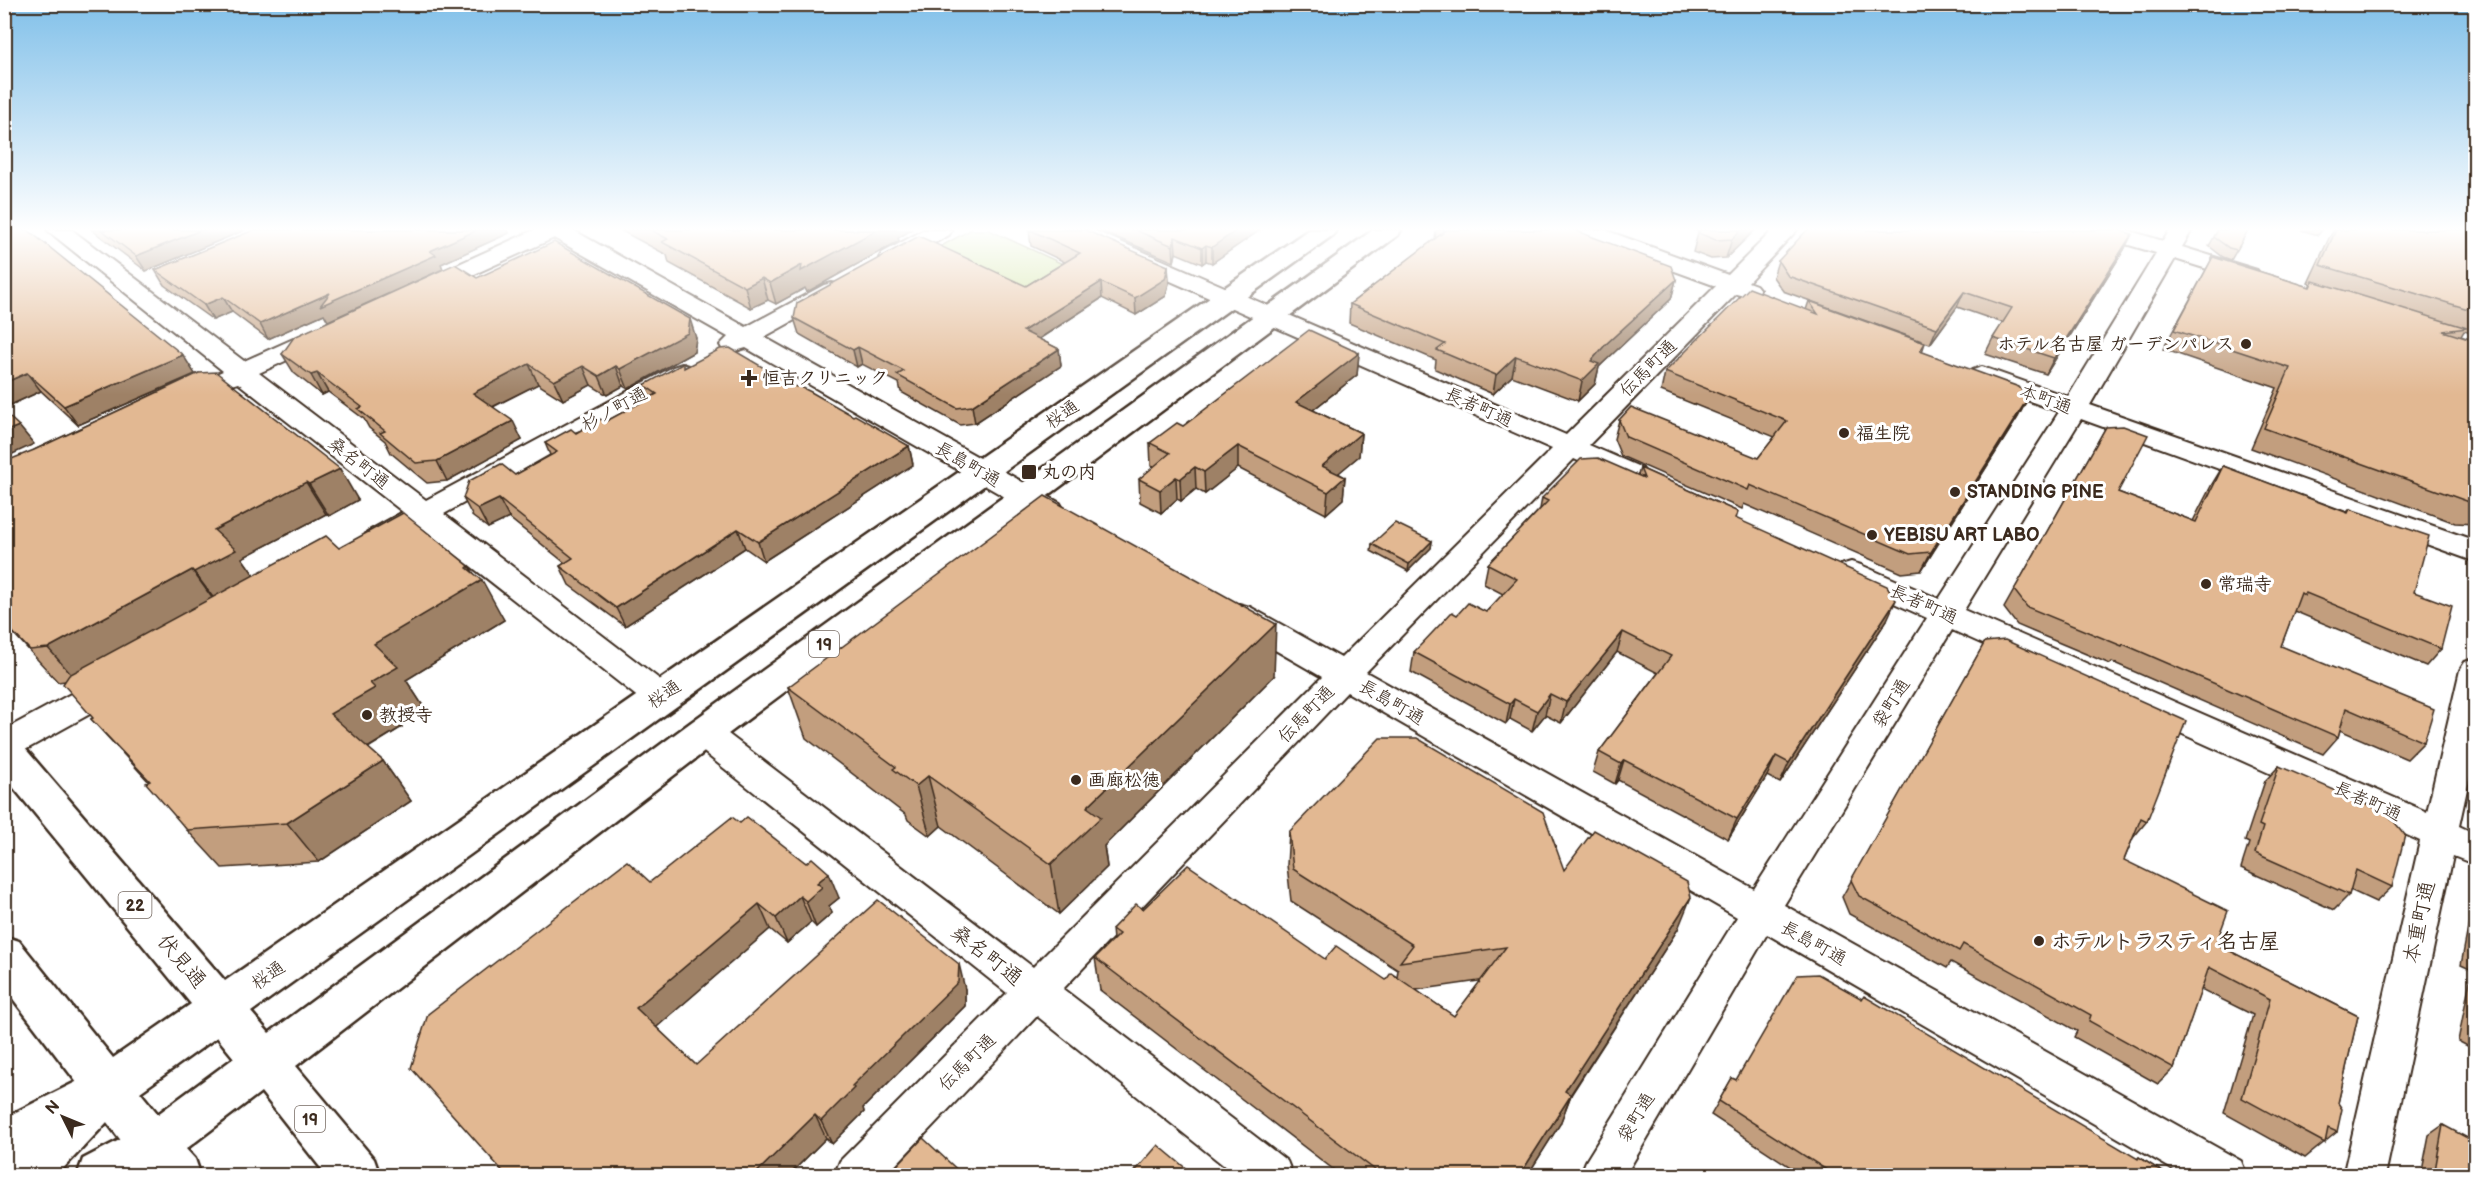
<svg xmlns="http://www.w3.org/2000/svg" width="2480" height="1180" viewBox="0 0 2480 1180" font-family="'Balsamiq Sans','Klee One',sans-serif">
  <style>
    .green { fill: #c9df94; stroke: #828459; stroke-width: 1.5 }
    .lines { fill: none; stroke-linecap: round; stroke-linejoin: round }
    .minor-casing { stroke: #3b2a1e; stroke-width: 4 }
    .major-casing { stroke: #3b2a1e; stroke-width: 5 }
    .highway-casing { stroke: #3b2a1e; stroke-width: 5 }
    .minor { fill: #fff; fill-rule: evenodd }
    .major { fill: #fff; fill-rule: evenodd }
    .highway { fill: #fff; fill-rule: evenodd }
    .wall { fill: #c29e7e; stroke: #3b2a1e; stroke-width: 1.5; fill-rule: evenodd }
    .shaded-wall { fill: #9e8166; stroke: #3b2a1e; stroke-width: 1.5 }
    .building { fill: #e2b892; stroke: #3b2a1e; stroke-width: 1.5 }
    .poi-dot { fill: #3b2a1e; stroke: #fff; stroke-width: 2 }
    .labels { text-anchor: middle; stroke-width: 6; stroke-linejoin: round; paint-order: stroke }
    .shield { fill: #fff; stroke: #766a62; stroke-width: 1.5 }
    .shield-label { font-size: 16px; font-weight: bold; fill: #3b2a1e }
    .poi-label { font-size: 18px; font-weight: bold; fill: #3b2a1e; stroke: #fff; text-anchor: start }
    .street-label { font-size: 18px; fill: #3b2a1e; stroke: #fff }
    .near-street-label { font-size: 21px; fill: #3b2a1e; stroke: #fff }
    .near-poi-label { font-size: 21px; font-weight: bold; fill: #3b2a1e; stroke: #fff; text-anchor: start }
  </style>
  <rect width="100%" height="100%" fill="#fff"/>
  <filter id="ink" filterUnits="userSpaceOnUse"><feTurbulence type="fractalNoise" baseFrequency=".0167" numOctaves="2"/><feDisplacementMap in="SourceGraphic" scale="12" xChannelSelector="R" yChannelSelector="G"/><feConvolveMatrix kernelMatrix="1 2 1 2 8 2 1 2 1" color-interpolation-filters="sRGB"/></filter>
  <g filter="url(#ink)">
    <path class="green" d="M970 230H989L1091 277 1027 297 929 253Z"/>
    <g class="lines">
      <g class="minor-casing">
        <g id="minor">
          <path d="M47 230H72L244 361 311 331 320 329 329 331 332 336 329 341 259 373 426 500 673 367 682 364 691 367 695 372 691 377 444 514 671 688 676 697 671 706 660 709 649 706 421 527C404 536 387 552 367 546L363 539 367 532 403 512 238 383 225 387 216 384 212 379 216 374 223 371Z"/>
          <path d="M534 230H573L746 327 824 285 832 283 840 285 844 290 840 295 764 337 1060 503 1064 510 1060 517 1050 519 1040 517 746 348 732 352 723 350 720 345 728 337 554 238 435 292 427 294 419 292 415 287 419 282Z"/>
          <path d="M924 230H952L949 235 898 263 890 265 882 263 879 258 882 253Z"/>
          <path d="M1063 230H1093L1566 435 1716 286 1576 235 1573 230H1605L1728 275 1773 230H1797L1748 282 1756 285 1760 290 1756 295 1748 297 1736 294 1589 445 1642 468 1646 474 1642 480C1620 486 1594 468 1574 459L1366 672 1754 889 1927 618 1841 579 1836 572 1841 565 1851 562 1861 565 1939 599 2059 412 1973 380 1969 375 1973 370 1982 367 1991 370 2068 397 2156 253 2095 235 2092 230H2127L2163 241 2170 230H2192L2182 247 2257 270 2261 275 2257 280 2249 282 2175 259 2090 405 2476 541V562L2081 419 1964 610 2427 812 2460 670 2465 662 2476 658V748L2459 826 2476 834V865L2453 856 2385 1176H2343L2420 841 1952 630 1784 905 2241 1161 2247 1176H2184L1767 934 1625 1176H1580L1586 1161 1737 917 1347 692 1063 989 1287 1161 1293 1176H1237L1037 1016 885 1176H834L840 1161 1007 993 691 742 686 733 691 724 703 720 715 724 1033 967 1322 677 1228 623 1224 615 1228 607 1239 604 1250 607 1341 658 1552 449 1066 235Z"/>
          <path d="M115 673 126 676 131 685 126 694 16 755 4 759V730L104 676Z"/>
        </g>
      </g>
      <g class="major-casing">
        <g id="major">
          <path d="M110 1065 126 1072 132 1087 126 1102 56 1176H4V1118Z"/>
          <path d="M156 1121 172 1128 179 1144 172 1160 146 1176H77L83 1159Z"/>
        </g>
      </g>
      <g class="highway-casing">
        <path id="highway" d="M1308 230H1336L1333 235 251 1012 269 1033 690 723 1373 230H1401L1398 235 716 743 296 1066 374 1159 380 1176H327L261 1092 186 1149 195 1159 201 1176H148L4 987V936L19 941 113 1058 191 1004 4 776V735L17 739 225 981ZM217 1037 234 1058 158 1114 140 1092Z"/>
      </g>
      <use href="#minor" class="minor"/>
      <use href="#major" class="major"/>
      <use href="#highway" class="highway"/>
    </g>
    <g class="wall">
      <path d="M4 230 195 374 78 425 41 391 4 408Z"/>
      <path d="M92 230H245L146 271Z"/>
      <path d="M254 230H508L509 233 441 264 443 269 696 338 694 352 628 389 623 386 607 395 591 385 563 400 538 384 493 407 522 440 447 481 427 483 391 453 385 441 369 428 364 419 328 392 322 395 294 373 282 354 328 321 324 314 268 339 232 312 213 320 164 285 155 270Z"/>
      <path d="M620 230H911L898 238 899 241 807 292 805 288 776 304 768 300 751 308 669 263 667 255Z"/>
      <path d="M1029 230 1168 266 1169 283 1166 296 1136 315 1102 298 1039 339 1059 349 1061 366 975 423 960 425 901 392 899 383 862 364 857 367 799 334 794 318 1026 286 1065 262 1031 246Z"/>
      <path d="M1099 230H1260L1212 263 1206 261 1202 264 1176 253 1174 262Z"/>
      <path d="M1436 230H1578V231L1676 280 1671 299 1602 364 1599 367 1595 384 1578 401 1512 376 1493 394 1435 369 1436 360 1349 323 1350 304 1435 239Z"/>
      <path d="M1694 230H1755L1726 258 1711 259 1693 252 1698 233 1699 232Z"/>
      <path d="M2218 230H2248L2231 260 2223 257 2209 246Z"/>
      <path d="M2301 230H2322L2318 235Z"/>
      <path d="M2334 230H2475V334L2464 331 2461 336 2475 341V524L2455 523 2251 448 2277 388 2163 349 2213 257 2309 287 2311 284 2308 283 2329 238Z"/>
      <path d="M2132 234 2124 250 2046 374 1985 354 1993 338 2003 323 1957 307 1930 344 1783 291 1773 277 1778 261Z"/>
      <path d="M1809 301 1925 343 1922 352 2028 398 2018 417 1921 571 1902 573 1744 504 1742 509 1621 456 1614 439 1619 420 1758 458 1775 437 1661 391 1665 372 1806 310Z"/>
      <path d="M1359 353 1357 375 1313 410 1361 433 1359 456 1338 473 1345 477 1343 499 1326 514 1238 468 1205 494 1196 489 1181 501 1177 499 1161 513 1140 502 1139 479 1154 467 1151 466 1150 443 1183 426Z"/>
      <path d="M686 367 796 387 909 446 913 465 764 561 745 548 625 626 569 585 560 566 565 563 509 518 488 528 473 517 463 498 515 475 550 455 545 443 605 422 649 398 644 385Z"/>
      <path d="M199 373 358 500 329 516 326 514 242 558 254 575 339 548 469 566 504 620 406 680 423 706 398 722 402 727 368 748 383 761 411 801 319 862 222 868 187 830 149 782 91 719 93 718 65 681 58 682 4 623 34 450Z"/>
      <path d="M2106 427 2118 492 2193 521 2212 484 2223 466 2347 512 2350 509 2414 592 2441 649 2426 666 2294 611 2281 646 2424 742 2407 759 2340 730 2338 737 2323 754 2112 662 2110 664 2017 625 2004 608Z"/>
      <path d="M1640 468 1738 512 1736 519 1887 620 1780 783 1767 776 1728 839 1618 780 1615 784 1593 772 1599 752 1658 673 1617 652 1561 723 1545 715 1532 731 1510 719 1506 724 1411 672 1414 652 1457 615 1486 612 1503 594 1484 584 1488 564 1540 509 1542 498 1638 475Z"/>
      <path d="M1432 541 1431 548 1408 571 1371 551 1372 544Z"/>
      <path d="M1985 642 2147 821 2133 838 2124 860 2216 944 2358 1016 2338 1103 2337 1132 2305 1158 2224 1113 2253 1015 2201 989 2174 1068 2158 1084 2074 1037 2077 1031 1951 962 1947 968 1849 914 1842 897Z"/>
      <path d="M1274 676 1104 846 1107 867 1059 914 941 826 930 836 908 820 906 815 806 738 788 687Z"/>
      <path d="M2279 766 2392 887 2376 902 2350 890 2349 895 2334 910 2241 868 2249 843 2245 841 2265 781Z"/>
      <path d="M740 823 806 863 839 898 829 906 832 913 816 927 811 922 787 943 770 929 656 1027 696 1065 965 989V1006L863 1108 864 1112 832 1144 826 1138 788 1176H507L650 882Z"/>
      <path d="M1289 832 1564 870 1678 929 1571 1095 1560 1124 1527 1176H1342L1100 990 1095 958 1113 940 1112 929 1143 909 1325 959 1386 980 1397 977 1398 970 1291 901 1287 865ZM1479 981H1481L1454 1016 1416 990Z"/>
      <path d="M2475 891V1050L2458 1041 2472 970 2461 965Z"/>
      <path d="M1732 1078 1736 1080 2137 1159 2139 1157 2169 1176H1804L1711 1115Z"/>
      <path d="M2443 1125 2475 1176H2421L2429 1135Z"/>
    </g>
    <g class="shaded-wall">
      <path d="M201 230H245L146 271 136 256Z"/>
      <path d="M477 230H508L509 233 441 264 443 269 328 321 324 314 268 339 260 324 330 293 430 251Z"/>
      <path d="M877 230H911L898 238 899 241 807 292 805 288 776 304 770 283 802 265Z"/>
      <path d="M1237 230H1260L1212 263V247Z"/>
      <path d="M1741 230H1755L1726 258 1732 239Z"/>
      <path d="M2132 234 2124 250 2046 374 2054 358Z"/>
      <path d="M1175 237 1176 253 1174 262 1173 246Z"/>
      <path d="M1206 245V261L1202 264V248Z"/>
      <path d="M1168 266 1169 283 1166 296 1136 315 1135 298Z"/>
      <path d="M762 278 768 300 751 308 745 287Z"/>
      <path d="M1676 280 1671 299 1602 364 1599 367 1595 384 1578 401 1582 381 1591 361 1606 344Z"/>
      <path d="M1101 282 1102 298 1025 348 1023 331Z"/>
      <path d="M1964 292 1957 307 1930 344 1937 328Z"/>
      <path d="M223 297 232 312 213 320 204 305Z"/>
      <path d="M690 319 696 338 694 352 628 389 620 369Z"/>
      <path d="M858 347 862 364 857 367 853 350Z"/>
      <path d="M1059 349 1061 366 975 423 972 406Z"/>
      <path d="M1359 353 1357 375 1295 424 1296 402Z"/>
      <path d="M183 355 195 374 78 425 64 406Z"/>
      <path d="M1516 356 1512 376 1493 394 1496 375Z"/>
      <path d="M529 364 538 384 482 412 473 393Z"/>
      <path d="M583 366 591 385 563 400 554 381Z"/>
      <path d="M616 366 623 386 607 395 599 376Z"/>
      <path d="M27 373 41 391 4 408V383Z"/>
      <path d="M317 373 328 392 322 395 311 375Z"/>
      <path d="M2028 398 2018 417 1921 571 1931 552Z"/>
      <path d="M513 421 522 440 447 481 437 461Z"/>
      <path d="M19 426 34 444 4 458V432Z"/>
      <path d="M1361 433 1359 456 1321 488 1322 466Z"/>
      <path d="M909 446 913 465 764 561 758 542Z"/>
      <path d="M1238 446V468L1205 494 1204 472Z"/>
      <path d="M1195 467 1196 489 1181 501 1180 479Z"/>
      <path d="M340 469 358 500 329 516 309 484Z"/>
      <path d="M1176 477 1177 499 1161 513 1160 490Z"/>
      <path d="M1345 477 1343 499 1326 514 1328 492Z"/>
      <path d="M306 482 326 514 242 558 259 582 218 604 194 572 214 530Z"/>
      <path d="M499 499 509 518 488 528 478 509Z"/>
      <path d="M738 529 745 548 625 626 616 608Z"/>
      <path d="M1432 541 1431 548 1408 571 1409 564Z"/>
      <path d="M469 566 478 583 482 580 504 620 406 680 423 706 398 722 402 727 359 753 330 714 370 683 374 644Z"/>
      <path d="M192 570 215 602 76 680 48 648Z"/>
      <path d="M1896 600 1887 620 1780 783 1789 763Z"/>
      <path d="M1276 624 1274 676 1104 846 1107 867 1059 914 1051 864 1087 807Z"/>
      <path d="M1623 632 1617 652 1561 723 1566 702Z"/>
      <path d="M1550 694 1545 715 1532 731 1537 711Z"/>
      <path d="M1514 699 1510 719 1506 724 1510 704Z"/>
      <path d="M1776 756 1767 776 1728 839 1737 819Z"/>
      <path d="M1624 760 1618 780 1615 784 1621 764Z"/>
      <path d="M383 761 411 801 319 862 287 823Z"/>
      <path d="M928 776 941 826 930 836 916 786Z"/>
      <path d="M829 873 839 898 829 906 832 913 816 927 806 901 817 883Z"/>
      <path d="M800 896 811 922 787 943 776 918Z"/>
      <path d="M1691 897 1678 929 1554 1120 1565 1091Z"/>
      <path d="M759 904 770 929 651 1032 636 1008Z"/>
      <path d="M959 964 965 989V1006L863 1108 864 1112 832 1144 821 1121Z"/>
      <path d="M1571 1095 1560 1124 1527 1176H1519Z"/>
      <path d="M815 1115 826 1138 788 1176H753Z"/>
    </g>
    <g class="building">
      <path d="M4 230H28L183 355 64 406 27 373 4 383Z"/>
      <path d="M102 230H201L136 256Z"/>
      <path d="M254 230H477L430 251 436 255 320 306 330 293 260 324 223 297 204 305 155 270Z"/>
      <path d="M651 230H877L801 271 802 265 770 283 762 278 745 287 662 242 668 239Z"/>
      <path d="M1030 230H1085L1168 266 1165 279 1135 298 1101 282 1023 331 1059 349 972 406 957 408 897 375 904 371 858 347 853 350 794 318 797 303 919 236 1026 286 1080 253Z"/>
      <path d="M1135 230H1237L1212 247 1206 245 1202 248 1175 237 1173 246Z"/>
      <path d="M1442 230H1574L1671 266 1676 280 1606 344 1591 361 1599 364 1582 381 1516 356 1496 375 1437 350 1445 344 1350 304 1445 231Z"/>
      <path d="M1701 230H1741L1732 239 1716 240 1698 233Z"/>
      <path d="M1807 230H2118L2132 234 2054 358 1993 338 2012 308 1964 292 1937 328 1788 276 1778 261Z"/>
      <path d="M2218 230H2248L2237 250 2229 248 2214 237Z"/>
      <path d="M2336 230H2475V311L2320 265Z"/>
      <path d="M554 242 690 319 688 333 620 369 616 366 599 376 583 366 554 381 529 364 473 393 513 421 437 461 416 463 380 433 385 431 358 409 362 407 317 373 311 375 282 354 294 337 455 264 477 278Z"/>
      <path d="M2213 257 2310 287 2313 281 2467 328 2443 331 2475 341V503H2472L2264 428 2290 368 2174 330Z"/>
      <path d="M1749 288 1818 314 1809 301 1925 343 1920 351 2019 387 2028 398 1931 552 1910 554 1750 485 1748 490 1626 437 1619 420 1631 407 1758 458 1787 421 1665 372Z"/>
      <path d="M1309 330 1359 353 1296 402 1361 433 1322 466 1345 477 1328 492 1238 446 1204 472 1195 467 1180 479 1176 477 1160 490 1139 479 1170 453 1150 443 1177 423 1183 426Z"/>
      <path d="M730 348 796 387 799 386 811 392 853 416 855 415 909 446 758 542 738 529 616 608 560 566 573 558 499 499 478 509 463 498 469 481 501 464 515 475 557 452 545 443 571 429 576 433 600 419 605 422 657 394 644 385 684 363V368L720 349Z"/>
      <path d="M216 372 340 469 309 484 306 482 214 530 236 550 194 572 192 570 48 648 30 650 4 623V462L34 450 199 373Z"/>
      <path d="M4 412 19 426 4 432Z"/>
      <path d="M2123 426 2148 435 2118 492 2196 522 2223 466 2348 513 2350 509 2429 536 2414 592 2452 606 2441 649 2306 593 2305 596 2301 593 2281 646 2434 709 2424 742 2346 708 2338 737 2123 644 2122 646 2027 607 2014 590 2106 427Z"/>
      <path d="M1598 458 1644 478 1640 468 1738 512 1735 518 1887 586 1896 600 1789 763 1776 756 1737 819 1624 760 1621 764 1599 752 1671 656 1623 632 1566 702 1550 694 1537 711 1514 699 1510 704 1414 652 1452 612 1457 615 1468 603 1486 612 1517 579 1488 564 1548 501 1542 498 1581 459Z"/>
      <path d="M1045 496 1276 624 1087 807 1101 817 1051 864 928 776 916 786 893 769 896 767 788 687Z"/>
      <path d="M403 513 469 566 467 568 482 580 374 644 398 667 370 683 375 688 330 714 383 761 287 823 187 830 146 783 150 781 91 719 93 718 63 684 69 675 326 536 339 548Z"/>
      <path d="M1395 523 1432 541 1409 564 1372 544Z"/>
      <path d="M2005 640 2186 721 2147 821 2141 818 2124 860 2228 911 2216 944 2358 1016 2338 1103 2342 1109 2337 1132 2328 1128 2325 1143 2242 1098 2270 999 2209 967 2174 1068 2089 1021 2091 1015 1963 944 1959 951 1859 896 1851 880 1985 642Z"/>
      <path d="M1380 738H1417L1543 812 1564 870 1594 830 1687 882 1691 897 1565 1091 1571 1095 1519 1176H1383L1095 958 1119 934 1112 929 1136 904 1143 909 1188 865 1325 959 1336 946 1386 980 1391 973 1454 1016 1506 947 1400 962 1413 945 1293 869 1289 832Z"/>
      <path d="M2279 766 2387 813 2405 835 2392 887 2356 870 2349 895 2255 853 2263 827 2259 825Z"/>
      <path d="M732 817 740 823 747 817 806 863 812 858 829 873 817 883 822 887 806 901 800 896 776 918 759 904 636 1008 696 1065 878 900 959 964 958 982 852 1086 854 1088 821 1121 815 1115 753 1176H507L411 1068 428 1014 627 861 650 882Z"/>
      <path d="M1818 974 1862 999 1864 996 2138 1159 2139 1157 2169 1176H1836L1719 1101 1732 1078 1736 1080 1797 975Z"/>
      <path d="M2443 1125 2475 1142V1176H2434Z"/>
      <path d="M923 1138 964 1176H887Z"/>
      <path d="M1158 1145 1195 1176H1131Z"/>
      <path d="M1682 1171 1689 1176H1680Z"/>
      <path d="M1218 1172 1223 1176H1215Z"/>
    </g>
  </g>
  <linearGradient id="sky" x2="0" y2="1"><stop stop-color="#81c0e9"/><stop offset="0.58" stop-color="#fff"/><stop offset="1" stop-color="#fff" stop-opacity="0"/></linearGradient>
  <rect width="2480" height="395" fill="url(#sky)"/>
  <g class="poi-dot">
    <circle cx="2246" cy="344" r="6"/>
    <path d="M746 369h6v6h6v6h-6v6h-6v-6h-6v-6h6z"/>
    <circle cx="1844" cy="433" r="6"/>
    <rect x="1021" y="464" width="16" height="16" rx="3"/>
    <circle cx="1955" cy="492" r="6"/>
    <circle cx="1872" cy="535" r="6"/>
    <circle cx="2206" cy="584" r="6"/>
    <circle cx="367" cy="715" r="6"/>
    <circle cx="1076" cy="780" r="6"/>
    <circle cx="2039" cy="941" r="6"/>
  </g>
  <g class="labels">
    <g class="shield">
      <rect x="809" y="631" width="30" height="26" rx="4.5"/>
      <rect x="118.5" y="892" width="33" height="26" rx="4.5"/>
      <rect x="295" y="1106" width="30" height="26" rx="4.5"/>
    </g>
    <g class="shield-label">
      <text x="824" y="650">19</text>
      <text x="135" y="911">22</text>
      <text x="310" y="1125">19</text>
    </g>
    <g class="poi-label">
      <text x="2234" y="350" text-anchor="end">ホテル名古屋 ガーデンパレス</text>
      <text x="762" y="384">恒吉クリニック</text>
      <text x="1856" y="439">福生院</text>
      <text x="1042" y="478">丸の内</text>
      <text x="1967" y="498">STANDING PINE</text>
      <text x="1884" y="541">YEBISU ART LABO</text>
      <text x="2218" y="590">常瑞寺</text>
      <text x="379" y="721">教授寺</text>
      <text x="1088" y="786">画廊松徳</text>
    </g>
    <g class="street-label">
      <text transform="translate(1648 368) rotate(-45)" y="6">伝馬町通</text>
      <text transform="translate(2046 399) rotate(20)" y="6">本町通</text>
      <text transform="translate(1479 407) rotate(24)" y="6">長者町通</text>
      <text transform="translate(614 409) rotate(-29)" y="6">杉ノ町通</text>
      <text transform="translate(1062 414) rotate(-35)" y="6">桜通</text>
      <text transform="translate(359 463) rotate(38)" y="6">桑名町通</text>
      <text transform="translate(968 464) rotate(30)" y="6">長島町通</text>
      <text transform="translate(1924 604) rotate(24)" y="6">長者町通</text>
      <text transform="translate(664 694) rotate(-35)" y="6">桜通</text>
      <text transform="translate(1392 702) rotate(30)" y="6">長島町通</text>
      <text transform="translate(1891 703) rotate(-58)" y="6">袋町通</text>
      <text transform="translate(1306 714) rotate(-46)" y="6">伝馬町通</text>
      <text transform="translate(2368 801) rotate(24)" y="6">長者町通</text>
      <text transform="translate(1814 943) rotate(29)" y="6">長島町通</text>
      <text transform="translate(268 975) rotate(-35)" y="6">桜通</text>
      <text transform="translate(967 1062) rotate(-45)" y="6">伝馬町通</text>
      <text transform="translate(1636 1117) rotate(-59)" y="6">袋町通</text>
    </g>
    <g class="near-street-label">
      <text transform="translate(2419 922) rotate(-78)" y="7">本重町通</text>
      <text transform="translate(987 955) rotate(38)" y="7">桑名町通</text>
      <text transform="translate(182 961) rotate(50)" y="7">伏見通</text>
    </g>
    <g class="near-poi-label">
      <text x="2051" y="948">ホテルトラスティ名古屋</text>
    </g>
  </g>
  <rect width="2480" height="1180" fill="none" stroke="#fff" stroke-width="24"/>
  <rect x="12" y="12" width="2456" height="1156" fill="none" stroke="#3b2a1e" stroke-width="2" filter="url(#ink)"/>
  <g transform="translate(63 1117) rotate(313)" stroke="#ffffff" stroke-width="4.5" paint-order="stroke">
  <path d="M0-4.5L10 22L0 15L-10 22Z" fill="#3b2a1e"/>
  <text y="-9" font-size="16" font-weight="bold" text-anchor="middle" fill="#3b2a1e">N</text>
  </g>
</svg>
